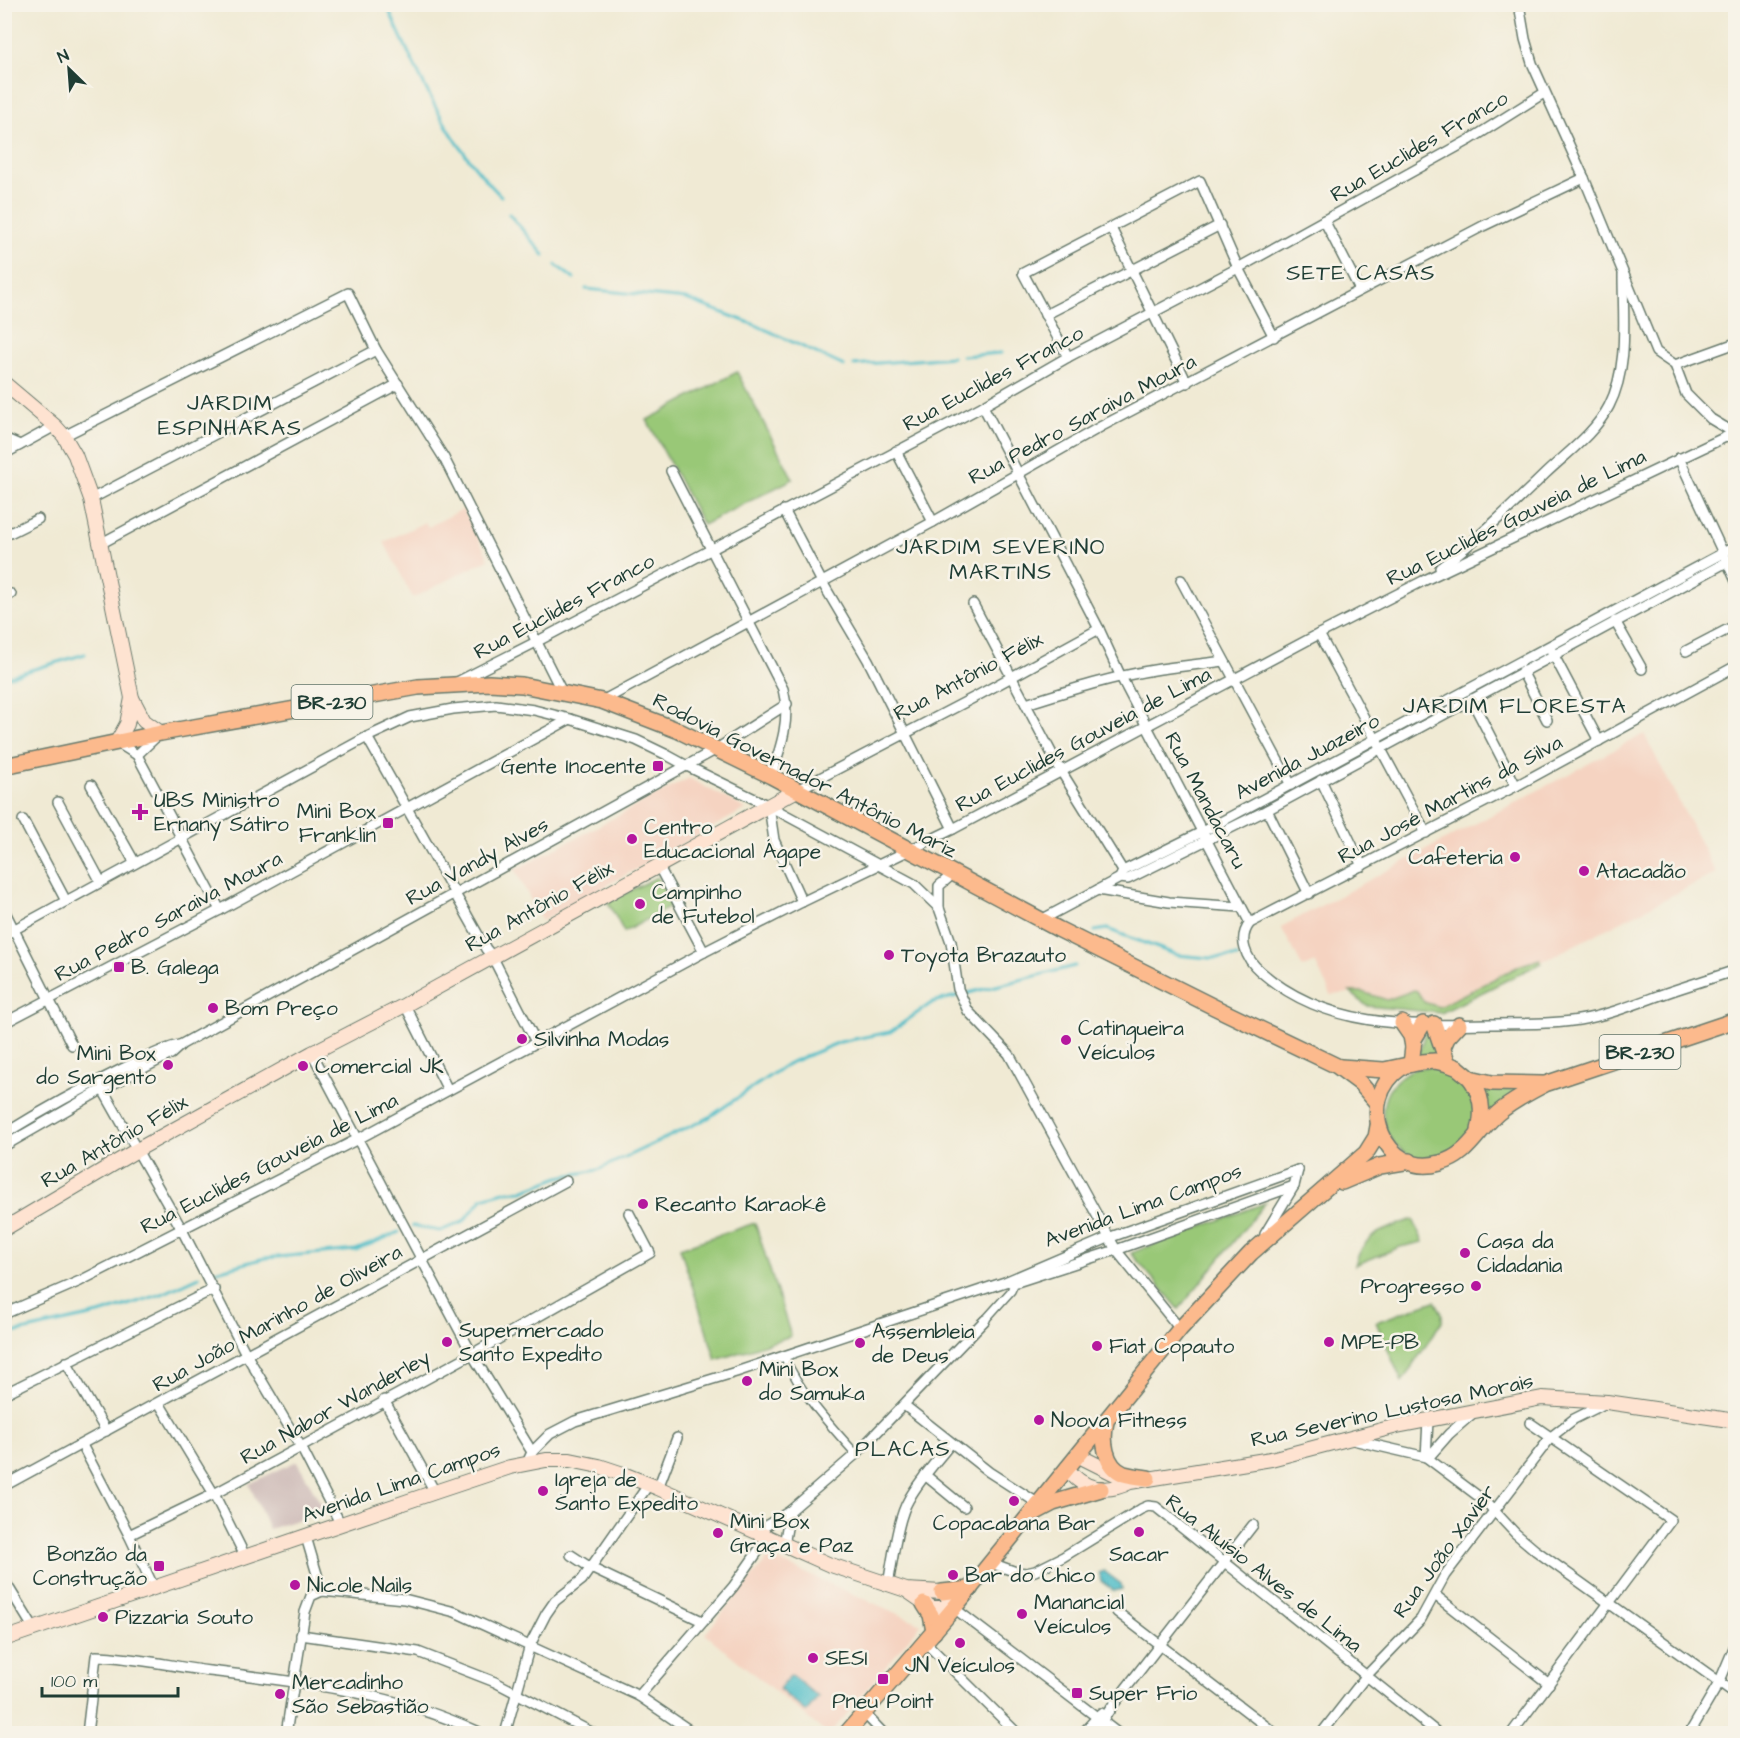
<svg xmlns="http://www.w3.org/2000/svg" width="1740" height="1738" viewBox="0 0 1740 1738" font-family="'Architects Daughter',sans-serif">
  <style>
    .built { fill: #f5d3c1 }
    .industrial { fill: #d1c0bc }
    .green { fill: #99c877; stroke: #5c8256; stroke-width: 1.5 }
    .water { fill: #50bdc8; stroke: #387d7e; stroke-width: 1.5 }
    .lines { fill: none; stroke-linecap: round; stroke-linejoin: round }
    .stream { stroke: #50bdc8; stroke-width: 3 }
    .pedestrian-casing { stroke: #687a6c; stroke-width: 10 }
    .minor-casing { stroke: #687a6c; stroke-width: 12 }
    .secondary-casing { stroke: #687a6c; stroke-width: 16 }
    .primary-casing { stroke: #687a6c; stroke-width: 18 }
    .trunk-casing { stroke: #687a6c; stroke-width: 18 }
    .pedestrian { stroke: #fff; stroke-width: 7 }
    .minor { stroke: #fff; stroke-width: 9 }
    .secondary { stroke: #fee3d1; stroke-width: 14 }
    .primary { stroke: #fcba8d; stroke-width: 15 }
    .trunk { stroke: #fcba8d; stroke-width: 15 }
    .poi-dot { fill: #b5179e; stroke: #f7f3e8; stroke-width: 2 }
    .labels { text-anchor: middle; stroke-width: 5; stroke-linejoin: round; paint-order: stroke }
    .shield { fill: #f7f3e8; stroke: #60746a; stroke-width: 1.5 }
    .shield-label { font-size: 20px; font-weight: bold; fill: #1f3d34 }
    .street-label { font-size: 21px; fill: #1f3d34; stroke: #f7f3e8 }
    .poi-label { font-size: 21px; fill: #1f3d34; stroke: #f7f3e8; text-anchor: start }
    .neighbourhood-label { font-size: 22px; letter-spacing: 1.5px; fill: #1f3d34; stroke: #f7f3e8 }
  </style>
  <rect width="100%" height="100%" fill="#f7f3e8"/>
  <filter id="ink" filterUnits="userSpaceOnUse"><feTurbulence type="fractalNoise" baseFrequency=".0167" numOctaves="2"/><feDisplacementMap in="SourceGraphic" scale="12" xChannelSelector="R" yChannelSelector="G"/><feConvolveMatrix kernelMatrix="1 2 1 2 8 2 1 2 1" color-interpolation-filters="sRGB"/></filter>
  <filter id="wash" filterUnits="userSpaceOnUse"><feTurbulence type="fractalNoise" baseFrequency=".008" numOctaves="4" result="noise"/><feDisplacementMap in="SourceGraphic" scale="24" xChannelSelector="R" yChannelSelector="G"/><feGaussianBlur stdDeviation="1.35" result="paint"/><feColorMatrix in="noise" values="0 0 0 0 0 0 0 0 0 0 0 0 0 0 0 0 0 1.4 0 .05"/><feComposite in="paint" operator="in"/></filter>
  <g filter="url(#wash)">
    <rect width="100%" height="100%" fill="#f0ead4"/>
    <g class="built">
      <path d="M463 509 489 559 413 598 384 542 425 522 428 527Z"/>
      <path d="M1644 734 1716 873 1441 1013 1367 1006 1350 993 1331 995 1315 962 1303 968 1281 927Z"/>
      <path d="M689 778 746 809 542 921 515 870Z"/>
      <path d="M769 1557 921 1624 830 1734 826 1733 705 1634Z"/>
    </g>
    <path class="industrial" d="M297 1461 325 1511 269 1529 249 1484Z"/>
    <g class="green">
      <path d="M737 372 793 479 703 525 647 420Z"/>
      <path d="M657 877 672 906 624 932 608 902Z"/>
      <path d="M1540 959 1541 963 1441 1013 1367 1006 1350 992H1362L1387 1000 1414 990 1417 991 1424 1002 1439 1007 1521 965Z"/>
      <path d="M1428 1032 1431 1034 1441 1056 1418 1057 1425 1033Z"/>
      <circle cx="1429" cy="1113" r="46"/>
      <path d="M1481 1086 1519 1090 1488 1116Z"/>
      <path d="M1265 1203 1179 1309 1131 1253Z"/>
      <path d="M1413 1219 1423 1242 1400 1247 1355 1265C1364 1231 1384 1231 1413 1219Z"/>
      <path d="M755 1223 791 1336 716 1360 680 1248Z"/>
      <path d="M1435 1301 1442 1313V1321L1402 1382 1376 1322Z"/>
    </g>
    <g class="water">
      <path d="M1104 1571 1121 1584 1122 1589 1114 1591 1101 1581 1099 1573Z"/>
      <path d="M791 1675 818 1697 806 1712 779 1689Z"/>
    </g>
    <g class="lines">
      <g class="stream">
        <path d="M386 4C418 74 446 141 501 196"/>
        <path d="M509 214 544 255"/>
        <path d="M556 265 574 279"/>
        <path d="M586 289 686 299 758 326 844 366"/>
        <path d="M962 356 1001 353"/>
        <path d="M854 365 952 357"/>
        <path d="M4 678 85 654"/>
        <path d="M1095 931 1107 929 1177 955 1210 958 1237 957"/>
        <path d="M413 1226 440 1231 463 1222 483 1198 504 1192 522 1191 559 1177 598 1170 708 1118 787 1064 840 1042 890 1032 933 1002 1075 966"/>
        <path d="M213 1272 265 1258 356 1250 399 1232"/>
        <path d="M4 1335 99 1314 162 1294 199 1277"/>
      </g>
    </g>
  </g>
  <g filter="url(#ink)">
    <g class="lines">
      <g class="pedestrian-casing">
        <g id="pedestrian">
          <path d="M985 1320 1011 1291 1016 1280"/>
          <path d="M784 1356C801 1394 828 1423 856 1454"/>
        </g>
      </g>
      <g class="minor-casing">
        <g id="minor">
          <path d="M1519 4 1525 39 1532 63 1584 178 1656 352 1675 365 1686 394 1711 419 1736 434"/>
          <path d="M1324 220 1360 290"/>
          <path d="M1111 228 1187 383"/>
          <path d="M1045 315 1220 225"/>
          <path d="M1068 357 1023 273 1200 181 1238 268 1274 337"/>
          <path d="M1675 365 1736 343"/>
          <path d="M983 406 1099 629 1121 677 1250 923"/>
          <path d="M64 436 348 293 376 350 444 458 562 692"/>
          <path d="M4 438 20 445"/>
          <path d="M896 451 933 522"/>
          <path d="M4 454 55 426"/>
          <path d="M1679 458 1736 581"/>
          <path d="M671 471 783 689C791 719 781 747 771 776"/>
          <path d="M91 499 376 350"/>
          <path d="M784 510 822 582 868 660 953 829"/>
          <path d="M4 536 38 519"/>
          <path d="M100 544 398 384"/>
          <path d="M1440 568C1478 539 1512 506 1546 473 1567 453 1595 433 1609 406 1629 367 1623 319 1623 275"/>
          <path d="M1181 580 1291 785"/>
          <path d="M4 597 11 594"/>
          <path d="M973 604 1061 771 1123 871"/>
          <path d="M1615 621 1642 669"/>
          <path d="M1319 634 1426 833"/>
          <path d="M1551 650 1599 741"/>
          <path d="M1686 651 1736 625"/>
          <path d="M1736 666 1516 786 1250 923C1237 939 1246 959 1260 971 1325 1028 1407 1026 1489 1024 1518 1023 1550 1025 1579 1020 1609 1015 1638 1003 1666 993 1689 985 1713 978 1736 970"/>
          <path d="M1522 671 1547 720"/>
          <path d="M457 682 536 642 983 406 1068 357 1238 268 1471 139 1544 93"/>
          <path d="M1471 699 1516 786"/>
          <path d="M602 701 933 522 1102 426 1483 226 1584 178"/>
          <path d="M1026 704C1070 690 1114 676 1160 669 1181 666 1203 664 1224 661"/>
          <path d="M367 737 486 949 492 956 536 1042"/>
          <path d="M118 743 137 755 220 910"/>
          <path d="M137 755 157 736"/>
          <path d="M1321 780 1362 866"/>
          <path d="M91 785 135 863"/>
          <path d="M797 790 975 697 1099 629"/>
          <path d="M58 802 101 882"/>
          <path d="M769 806 774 840 802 902"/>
          <path d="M1267 810 1309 894"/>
          <path d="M23 820 66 901"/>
          <path d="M658 865 704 952"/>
          <path d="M1120 878 1123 871 1202 832 1736 546"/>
          <path d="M1098 890 1169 902 1241 907"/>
          <path d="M939 908V886L954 873"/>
          <path d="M4 910 72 1045"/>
          <path d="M1041 920 1120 878 1128 879 1267 810 1736 557"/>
          <path d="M4 935 367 737 410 717 453 709 496 705 534 710 570 719 636 740 665 754 687 766 769 806 914 884 939 908 951 942 958 989 968 1011 1009 1054 1116 1250 1180 1329"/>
          <path d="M405 1005 448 1090"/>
          <path d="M4 1023 220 910 570 719"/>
          <path d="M312 1053 472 1354 532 1452"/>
          <path d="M98 1081 181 1228 246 1354 301 1447 341 1525"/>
          <path d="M4 1134C43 1110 83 1088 124 1068 142 1060 160 1049 179 1045"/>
          <path d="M4 1146 103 1089 171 1054 182 1044 715 750 787 704"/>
          <path d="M1265 1234 1294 1186 1298 1170"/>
          <path d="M1010 1282H1017L1116 1250 1294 1186"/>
          <path d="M4 1314 80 1281 358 1139 704 952 802 902 953 829 1319 634 1423 581 1736 432"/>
          <path d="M66 1362 106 1431"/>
          <path d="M4 1394 214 1289"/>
          <path d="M384 1400 435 1492"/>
          <path d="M159 1403 214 1494 246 1558"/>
          <path d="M904 1405 989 1472 1039 1504"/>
          <path d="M1353 1440 1426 1457 1486 1502 1515 1533 1535 1550 1736 1694"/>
          <path d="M82 1445 129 1535 154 1588"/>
          <path d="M1426 1457 1428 1421"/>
          <path d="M1428 1458 1449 1434 1473 1413"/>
          <path d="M527 1463 532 1452 550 1434 575 1421 736 1372 1005 1282 1108 1238 1298 1170"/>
          <path d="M925 1475 964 1507"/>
          <path d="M4 1486 566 1181"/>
          <path d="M658 1488 677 1438"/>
          <path d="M756 1532 790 1511 856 1454 985 1320"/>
          <path d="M129 1535 214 1494 301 1447 472 1354 650 1253 629 1213"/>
          <path d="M306 1537 322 1591"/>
          <path d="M784 1545 790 1511"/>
          <path d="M571 1555 591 1568 702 1621"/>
          <path d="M991 1563 1016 1572 1026 1573 1035 1571 1063 1557 1141 1509 1148 1506 1156 1507 1439 1734"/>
          <path d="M4 1580 34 1629"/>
          <path d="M888 1584C893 1560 897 1519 909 1499 920 1479 937 1461 951 1443"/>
          <path d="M1435 1595 1549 1684"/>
          <path d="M954 1608 1119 1734"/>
          <path d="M1117 1612 1276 1734"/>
          <path d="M301 1635 418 1652 495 1682 595 1734"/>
          <path d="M925 1642 1018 1734"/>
          <path d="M639 1696 733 1587 768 1537"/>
          <path d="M863 1712 884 1734"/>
          <path d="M87 1734 96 1656C133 1657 172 1666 209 1671 302 1682 393 1692 479 1732"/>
          <path d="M286 1734 305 1612 311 1596 322 1591 404 1599 455 1612 639 1696 695 1734"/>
          <path d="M505 1734 530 1645 546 1614 555 1601 582 1580 649 1484"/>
          <path d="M1082 1734 1101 1713"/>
          <path d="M1093 1734 1113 1705 1253 1525"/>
          <path d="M1321 1734 1367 1675 1421 1619 1445 1575 1551 1437 1574 1419 1606 1403"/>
          <path d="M1511 1734 1671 1520 1530 1423"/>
          <path d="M1689 1734 1719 1683 1736 1643"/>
        </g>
      </g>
      <g class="secondary-casing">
        <g id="secondary">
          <path d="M4 383 55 426 64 436 75 455 91 499 132 698 144 721 161 733"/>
          <path d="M117 742 127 724 132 698"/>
          <path d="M4 1229 137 1150 312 1053 405 1005 797 790"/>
          <path d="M1077 1455 1123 1478"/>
          <path d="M1067 1468C1082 1490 1107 1494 1130 1482L1271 1459 1397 1426 1542 1398 1607 1402 1736 1421"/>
          <path d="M4 1639 435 1492 510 1467 546 1460H570L599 1466 623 1474 658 1488 828 1564 906 1590 942 1592 949 1598 954 1608H932L906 1590"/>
        </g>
      </g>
      <g class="primary-casing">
        <g id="primary">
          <path d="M1342 1182 1380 1166 1410 1161"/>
          <path d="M1106 1422C1102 1439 1104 1466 1124 1474 1131 1476 1140 1477 1148 1478"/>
          <path d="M1036 1512 1053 1503 1101 1489"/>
          <path d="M942 1592 970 1589"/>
          <path d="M924 1604 931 1615 934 1632"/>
          <path d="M846 1734 954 1608 1180 1329 1251 1253 1366 1153 1376 1137 1378 1126"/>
        </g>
      </g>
      <g class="trunk-casing">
        <g id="trunk">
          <path d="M4 766 161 733 418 687 489 683 522 685 602 701 677 730 771 776 1058 929 1214 1007 1337 1066 1360 1083 1377 1103"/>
          <path d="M1402 1023 1411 1036 1413 1047"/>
          <path d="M1434 1024 1448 1064"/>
          <path d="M1443 1047 1447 1038 1459 1025"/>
          <path d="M1411 1064 1414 1039 1423 1024"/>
          <path d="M1341 1067 1384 1070 1422 1062 1435 1061 1448 1064 1458 1068 1470 1078 1492 1083 1542 1084"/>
          <path d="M1402 1067C1352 1101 1385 1179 1440 1163 1468 1156 1477 1131 1498 1113 1512 1101 1528 1093 1545 1084L1736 1020"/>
          <path d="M1470 1078C1482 1094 1484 1111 1479 1130"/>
        </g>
      </g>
      <use href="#pedestrian" class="pedestrian"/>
      <use href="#minor" class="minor"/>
      <use href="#secondary" class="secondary"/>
      <use href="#primary" class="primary"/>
      <use href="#trunk" class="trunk"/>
    </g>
  </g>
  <g class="poi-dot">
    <rect x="652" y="760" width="12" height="12" rx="3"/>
    <path d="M137 803h6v6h6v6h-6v6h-6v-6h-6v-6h6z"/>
    <rect x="382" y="817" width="12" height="12" rx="3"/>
    <circle cx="632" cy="839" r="6"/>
    <circle cx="1515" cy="857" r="6"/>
    <circle cx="1584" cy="871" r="6"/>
    <circle cx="640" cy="904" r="6"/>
    <circle cx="889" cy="955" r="6"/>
    <rect x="113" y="961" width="12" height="12" rx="3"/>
    <circle cx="213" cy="1008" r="6"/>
    <circle cx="522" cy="1039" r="6"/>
    <circle cx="1066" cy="1040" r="6"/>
    <circle cx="168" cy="1065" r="6"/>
    <circle cx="303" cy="1066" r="6"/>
    <circle cx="643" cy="1204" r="6"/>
    <circle cx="1465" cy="1253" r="6"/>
    <circle cx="1476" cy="1286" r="6"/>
    <circle cx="447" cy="1342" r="6"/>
    <circle cx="1329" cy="1342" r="6"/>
    <circle cx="860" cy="1343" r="6"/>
    <circle cx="1097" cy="1346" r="6"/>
    <circle cx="747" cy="1381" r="6"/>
    <circle cx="1039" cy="1420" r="6"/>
    <circle cx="543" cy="1491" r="6"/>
    <circle cx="1014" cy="1501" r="6"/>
    <circle cx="1139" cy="1532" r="6"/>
    <circle cx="718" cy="1533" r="6"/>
    <rect x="153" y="1560" width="12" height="12" rx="3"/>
    <circle cx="953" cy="1575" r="6"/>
    <circle cx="295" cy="1585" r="6"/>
    <circle cx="1022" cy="1614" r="6"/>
    <circle cx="103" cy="1617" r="6"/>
    <circle cx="960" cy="1643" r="6"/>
    <circle cx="813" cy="1658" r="6"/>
    <rect x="877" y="1673" width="12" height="12" rx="3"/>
    <rect x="1071" y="1687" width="12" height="12" rx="3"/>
    <circle cx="280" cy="1694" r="6"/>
  </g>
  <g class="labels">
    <g class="shield">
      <rect x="291.5" y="685" width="81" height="34" rx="4.5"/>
      <rect x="1599.5" y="1035" width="81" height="34" rx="4.5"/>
    </g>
    <g class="shield-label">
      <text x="332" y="709">BR-230</text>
      <text x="1640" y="1059">BR-230</text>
    </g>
    <g class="street-label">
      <text transform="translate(1419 146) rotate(-30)" y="7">Rua Euclides Franco</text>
      <text transform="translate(993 378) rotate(-28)" y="7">Rua Euclides Franco</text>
      <text transform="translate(1082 419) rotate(-28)" y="7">Rua Pedro Saraiva Moura</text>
      <text transform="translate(1516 517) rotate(-26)" y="7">Rua Euclides Gouveia de Lima</text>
      <text transform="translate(564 606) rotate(-28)" y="7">Rua Euclides Franco</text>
      <text transform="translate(968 676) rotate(-28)" y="7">Rua Antônio Félix</text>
      <text transform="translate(1083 739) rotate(-28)" y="7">Rua Euclides Gouveia de Lima</text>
      <text transform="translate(1307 756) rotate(-28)" y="7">Avenida Juazeiro</text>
      <text transform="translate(805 775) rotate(27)" y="7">Rodovia Governador Antônio Mariz</text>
      <text transform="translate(1450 799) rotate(-28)" y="7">Rua José Martins da Silva</text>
      <text transform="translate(1206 800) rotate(62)" y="7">Rua Mandacaru</text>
      <text transform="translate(477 861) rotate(-29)" y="7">Rua Vandy Alves</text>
      <text transform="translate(539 906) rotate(-29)" y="7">Rua Antônio Félix</text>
      <text transform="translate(168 916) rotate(-28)" y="7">Rua Pedro Saraiva Moura</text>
      <text transform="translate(114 1141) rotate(-30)" y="7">Rua Antônio Félix</text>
      <text transform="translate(269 1163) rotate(-27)" y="7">Rua Euclides Gouveia de Lima</text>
      <text transform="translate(1143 1205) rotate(-20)" y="7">Avenida Lima Campos</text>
      <text transform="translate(277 1318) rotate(-29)" y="7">Rua João Marinho de Oliveira</text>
      <text transform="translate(335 1407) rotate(-29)" y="7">Rua Nabor Wanderley</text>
      <text transform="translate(1392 1410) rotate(-12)" y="7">Rua Severino Lustosa Morais</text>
      <text transform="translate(401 1482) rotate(-19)" y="7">Avenida Lima Campos</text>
      <text transform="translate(1444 1551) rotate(-54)" y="7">Rua João Xavier</text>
      <text transform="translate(1264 1573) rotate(38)" y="7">Rua Aluísio Alves de Lima</text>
    </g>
    <g class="poi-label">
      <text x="646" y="773" text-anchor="end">Gente Inocente</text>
      <text x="154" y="807">UBS Ministro<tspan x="154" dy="24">Ernany Sátiro</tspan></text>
      <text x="376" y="818" text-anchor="end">Mini Box<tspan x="376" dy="24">Franklin</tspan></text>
      <text x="644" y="834">Centro<tspan x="644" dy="24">Educacional Ágape</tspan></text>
      <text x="1503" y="864" text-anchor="end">Cafeteria</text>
      <text x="1596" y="878">Atacadão</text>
      <text x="652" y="899">Campinho<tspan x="652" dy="24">de Futebol</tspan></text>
      <text x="901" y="962">Toyota Brazauto</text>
      <text x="131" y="974">B. Galega</text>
      <text x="225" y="1015">Bom Preço</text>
      <text x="1078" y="1035">Catingueira<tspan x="1078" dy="24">Veículos</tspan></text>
      <text x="534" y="1046">Silvinha Modas</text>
      <text x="156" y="1060" text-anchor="end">Mini Box<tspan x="156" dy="24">do Sargento</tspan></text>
      <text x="315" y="1073">Comercial JK</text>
      <text x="655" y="1211">Recanto Karaokê</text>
      <text x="1477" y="1248">Casa da<tspan x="1477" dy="24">Cidadania</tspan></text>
      <text x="1464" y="1293" text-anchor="end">Progresso</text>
      <text x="459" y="1337">Supermercado<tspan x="459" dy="24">Santo Expedito</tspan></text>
      <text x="872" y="1338">Assembleia<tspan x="872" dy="24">de Deus</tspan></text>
      <text x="1341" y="1349">MPE-PB</text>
      <text x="1109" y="1353">Fiat Copauto</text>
      <text x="759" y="1376">Mini Box<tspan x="759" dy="24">do Samuka</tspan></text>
      <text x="1051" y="1427">Noova Fitness</text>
      <text x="555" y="1486">Igreja de<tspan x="555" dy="24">Santo Expedito</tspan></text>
      <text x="730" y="1528">Mini Box<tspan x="730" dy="24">Graça e Paz</tspan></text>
      <text x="1014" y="1530" text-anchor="middle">Copacabana Bar</text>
      <text x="147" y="1561" text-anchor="end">Bonzão da<tspan x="147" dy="24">Construção</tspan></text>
      <text x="1139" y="1561" text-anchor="middle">Sacar</text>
      <text x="965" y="1582">Bar do Chico</text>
      <text x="307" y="1592">Nicole Nails</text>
      <text x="1034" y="1609">Manancial<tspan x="1034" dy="24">Veículos</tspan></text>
      <text x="115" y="1624">Pizzaria Souto</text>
      <text x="825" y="1665">SESI</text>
      <text x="960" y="1672" text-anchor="middle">JN Veículos</text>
      <text x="292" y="1689">Mercadinho<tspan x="292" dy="24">São Sebastião</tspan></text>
      <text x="1089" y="1700">Super Frio</text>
      <text x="883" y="1708" text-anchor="middle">Pneu Point</text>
    </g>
    <g class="neighbourhood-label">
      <text x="1361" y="280">SETE CASAS</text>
      <text x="230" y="410">JARDIM<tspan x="230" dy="25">ESPINHARAS</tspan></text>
      <text x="1001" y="554">JARDIM SEVERINO<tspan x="1001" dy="25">MARTINS</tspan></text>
      <text x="1515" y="713">JARDIM FLORESTA</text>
      <text x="903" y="1456">PLACAS</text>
    </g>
  </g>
  <rect width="1740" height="1738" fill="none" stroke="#f7f3e8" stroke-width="24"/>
  <g transform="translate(69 69) rotate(335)" stroke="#f7f3e8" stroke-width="4.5" paint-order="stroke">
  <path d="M0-4.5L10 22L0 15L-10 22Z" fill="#1f3d34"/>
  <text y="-9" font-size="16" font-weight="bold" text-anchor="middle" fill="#1f3d34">N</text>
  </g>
  <path d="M42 1687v9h136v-9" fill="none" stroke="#1f3d34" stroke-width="3"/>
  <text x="51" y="1687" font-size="18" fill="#1f3d34" stroke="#f7f3e8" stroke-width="4.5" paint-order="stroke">100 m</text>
</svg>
